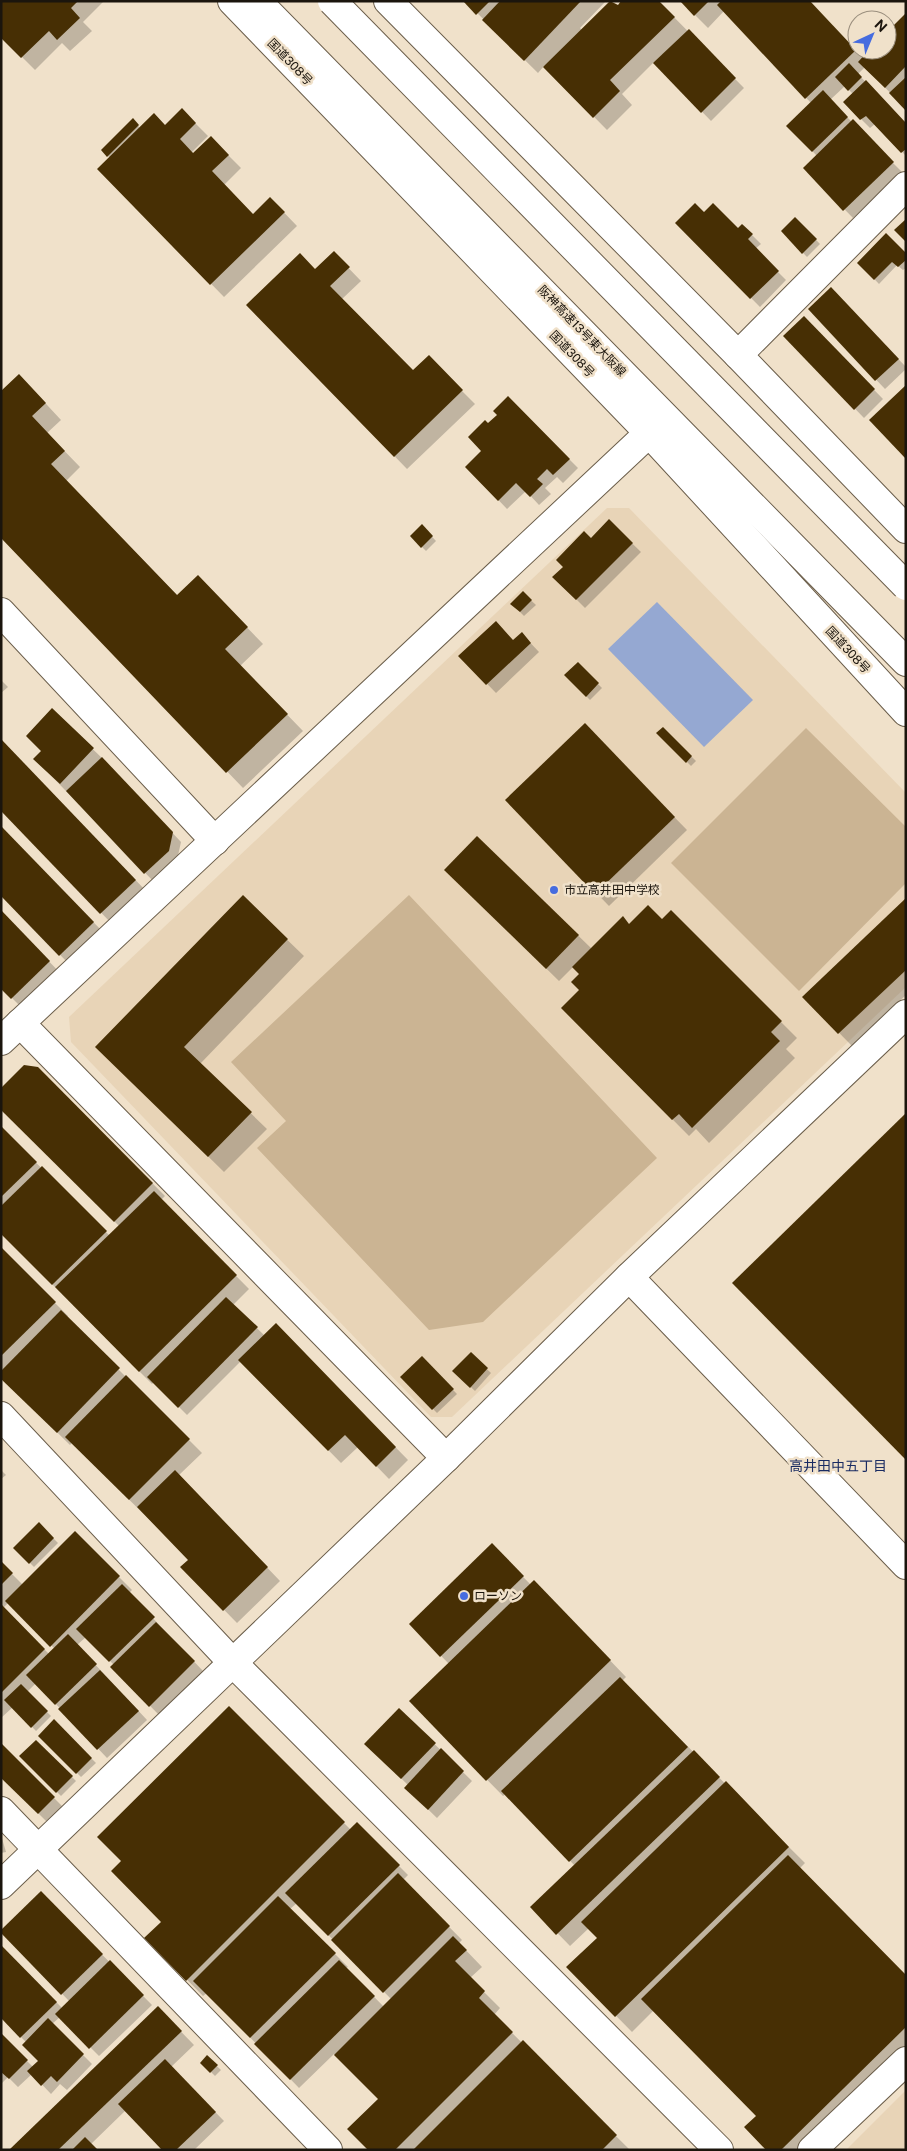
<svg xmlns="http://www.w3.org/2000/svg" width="907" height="2151" viewBox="0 0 907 2151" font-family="'Public Sans','Noto Sans JP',sans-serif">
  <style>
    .built { fill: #e8d4b7 }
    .green { fill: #cbb493 }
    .water { fill: #95a8d2 }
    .shadow { fill: #0003; fill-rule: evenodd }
    .building { fill: #472f04 }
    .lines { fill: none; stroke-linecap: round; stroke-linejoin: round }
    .minor-casing { stroke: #6a5d4a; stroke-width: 30 }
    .trunk-casing { stroke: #6a5d4a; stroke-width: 30 }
    .motorway-casing { stroke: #6a5d4a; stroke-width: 30 }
    .minor { stroke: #fff; stroke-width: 28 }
    .trunk { stroke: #fff; stroke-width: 28 }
    .motorway { stroke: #fff; stroke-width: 28 }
    .motorway-bridge-casing { stroke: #6a5d4a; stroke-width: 30; stroke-linecap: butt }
    .motorway-bridge { stroke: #fff; stroke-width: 28 }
    .poi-dot { fill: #466cdf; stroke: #f0e1ca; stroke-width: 2 }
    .labels { text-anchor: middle; stroke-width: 5; stroke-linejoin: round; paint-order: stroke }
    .street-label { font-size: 12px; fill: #1b150d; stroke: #f0e1ca }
    .poi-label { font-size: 12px; fill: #1b150d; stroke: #f0e1ca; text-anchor: start }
    .neighbourhood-label { font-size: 14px; fill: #192b62; stroke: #f0e1ca }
  </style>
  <rect width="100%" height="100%" fill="#f0e1ca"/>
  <g class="built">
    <path d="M607 508H629L906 793V987L452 1417H431L71 1042 69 1017Z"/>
    <path d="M906 2090V2150H846Z"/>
  </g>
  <g class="green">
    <path d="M806 728 906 827V883L799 991 671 863Z"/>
    <path d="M409 895 657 1158 483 1322 429 1330 257 1148 286 1121 231 1062Z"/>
  </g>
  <path class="water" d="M657 602 753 700 704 747 608 649Z"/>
  <g class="shadow">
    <path d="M1 1H104L83 22 92 31 70 51 62 43 35 70 1 36Z"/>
    <path d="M465 1H606L580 28 582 30 618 6 658 1 744 88 711 121 654 62 622 94 632 105 607 130 544 66 538 73Z"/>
    <path d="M681 1H809L863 58 871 50H887V34L906 15V109L865 67 858 74 906 124V156L875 124 870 128 844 102 853 94 845 86 830 100 902 172 853 218 804 168 817 156 788 126 811 103 724 11 708 28Z"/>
    <path d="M182 110 208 136 192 152 194 154 211 138 241 168 224 185 253 215 270 198 297 226 224 297 99 169 110 158 102 150 133 120 140 128 165 127Z"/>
    <path d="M704 214 738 230 742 225 761 244 755 249 786 280 760 307 677 223Z"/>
    <path d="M795 218 820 244 807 257 782 231Z"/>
    <path d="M334 253 361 281 342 299 413 372 441 370 475 404 407 469 248 305 315 271Z"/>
    <path d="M906 255V268L903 270 897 265 879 284 859 263Z"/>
    <path d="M840 298 906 367V369L885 389 809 309Z"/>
    <path d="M804 318 883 399 864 418 785 336Z"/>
    <path d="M35 392 61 420 47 433 80 467 66 481 178 596 214 593 263 644 240 666 303 731 243 788 1 536Z"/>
    <path d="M508 398 578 468 563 483 557 477 545 488 551 494 539 505 526 491 507 509 467 467 483 451 488 425 498 415Z"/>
    <path d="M609 521 641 552 585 608 554 577Z"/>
    <path d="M422 526 436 541 426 551 411 536Z"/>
    <path d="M523 593 536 605 524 616 512 604Z"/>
    <path d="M522 634 539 652 496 693 460 656 514 642Z"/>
    <path d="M578 664 602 688 590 700 566 675Z"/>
    <path d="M1 680 8 687 1 693Z"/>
    <path d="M52 710 102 758 181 842 177 860 154 882 35 759 43 751Z"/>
    <path d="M663 729 696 761 691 766 658 733Z"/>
    <path d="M597 738 687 830 609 906 506 800Z"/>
    <path d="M1 740 148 893 114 926 1 809Z"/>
    <path d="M1 828 106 935 73 968 1 895Z"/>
    <path d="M477 837 592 949 630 925 663 921 671 912 797 1038 786 1049 795 1058 709 1143 696 1129 689 1136 562 1008 581 990V974L573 967 559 981 446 870Z"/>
    <path d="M243 897 304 956 200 1064 267 1129 224 1172 113 1063Z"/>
    <path d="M906 900V995L852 1046 804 997Z"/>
    <path d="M1 911 62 975 25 1011 12 998Z"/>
    <path d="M38 1068 165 1196 161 1200 249 1289 233 1305 265 1336 276 1325 408 1460 389 1479 358 1447 341 1463 241 1361 187 1415 154 1382 152 1384 1 1233V1128L110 1236 119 1226 1 1108Z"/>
    <path d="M1 1249 68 1316 66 1317 202 1453 179 1475 280 1581 237 1623 182 1567 190 1560 72 1443 70 1445 1 1377Z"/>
    <path d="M471 1354 491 1373 475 1391 454 1371Z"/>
    <path d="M422 1358 457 1394 437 1413 402 1377Z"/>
    <path d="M1 1470 6 1475 1 1479Z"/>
    <path d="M39 1524 58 1543 34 1567 15 1548Z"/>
    <path d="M75 1533 132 1590 129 1593 203 1671 159 1715 112 1667 114 1665 86 1637 77 1645 147 1720 107 1758 36 1683 27 1692 51 1716 36 1731 13 1707 1 1718V1563L23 1585ZM8 1603 55 1649 49 1654 3 1608Z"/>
    <path d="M492 1545 531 1585 550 1598 626 1677 622 1681 805 1863 800 1868 906 1977V2059L813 2150H768L757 2116 654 2010 632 2032 568 1967 599 1938 589 1928 570 1946 532 1907 575 1866 506 1794 503 1796 410 1701 449 1664 410 1624Z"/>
    <path d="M229 1708 351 1830 357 1824 408 1875 403 1880 462 1940 459 1943 482 1967 470 1978 500 2008 494 2015 630 2150H370L379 2099 334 2054 299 2088 207 1993 203 1996 146 1938 163 1922 122 1861ZM297 1903 392 2000 384 2007 346 1968 348 1967 290 1909Z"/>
    <path d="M399 1709 472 1781 437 1818 406 1788 408 1785 366 1744Z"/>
    <path d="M54 1721 96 1763 81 1777 40 1736Z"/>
    <path d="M36 1741 76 1781 61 1796 21 1756Z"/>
    <path d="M1 1745 63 1807 47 1822 1 1776Z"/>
    <path d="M1 1835 6 1852 1 1853Z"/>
    <path d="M41 1893 152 2005 99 2056 60 2017 52 2024 92 2064 67 2090 60 2084 51 2094 32 2074 18 2087 8 2077 1 2084V2035L33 2067 40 2061 26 2042 1 2017V1946L62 2008 69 2001 2 1931Z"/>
    <path d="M158 2008 194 2045 171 2067 224 2121 194 2150H164L126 2110 91 2144 97 2150H11Z"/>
    <path d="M207 2057 221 2070 215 2076 202 2063Z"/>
  </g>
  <g class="building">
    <path d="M1 1H78L71 8 80 18 57 40 49 31 21 58 1 38Z"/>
    <path d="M463 1H490L476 15Z"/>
    <path d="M500 1H581L524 61 482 20Z"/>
    <path d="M610 1 618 5 621 1H659L675 17 610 80 620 91 593 118 543 67Z"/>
    <path d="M680 1H709L694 16Z"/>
    <path d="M721 1H810L856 50 805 99 717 5Z"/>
    <path d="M906 13V66L885 88 858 62 869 50H887V32Z"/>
    <path d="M689 29 736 78 701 113 653 63Z"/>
    <path d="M849 63 862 77 848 91 835 77Z"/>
    <path d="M906 77V111L889 93Z"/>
    <path d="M866 80 906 123V149L901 153 866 116 860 120 843 102Z"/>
    <path d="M823 90 848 117 812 152 786 126Z"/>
    <path d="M182 108 196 123 180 139 193 153 211 136 229 155 212 171 253 214 270 197 285 212 210 285 97 169 154 113 165 125Z"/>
    <path d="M133 118 139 125 107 157 101 150Z"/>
    <path d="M853 119 894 162 843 211 803 168Z"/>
    <path d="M695 203 704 212 713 203 738 228 742 224 753 234 748 239 779 271 750 299 675 223Z"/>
    <path d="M795 217 817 239 802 254 781 231Z"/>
    <path d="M906 219V242L894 230Z"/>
    <path d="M886 233 906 253V260L898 267 892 262 874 280 857 263Z"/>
    <path d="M334 251 350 267 330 286 413 370 429 355 463 390 394 457 246 305 300 253 315 269Z"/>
    <path d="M831 287 899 359 875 381 808 309Z"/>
    <path d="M804 316 875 389 854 410 783 336Z"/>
    <path d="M19 374 46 403 32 416 65 451 51 464 177 595 198 575 248 627 225 649 288 714 226 773 1 538V391Z"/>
    <path d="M906 385V459L869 420Z"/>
    <path d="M508 396 570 459 553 475 547 469 537 479 543 484 530 497 516 483 498 501 465 467 481 451 468 437 485 420 488 423 497 415 493 411Z"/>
    <path d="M609 519 633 543 576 600 552 577 563 567 556 560 584 531 591 538Z"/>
    <path d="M422 524 433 536 421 548 410 536Z"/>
    <path d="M523 591 532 600 520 612 510 604Z"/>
    <path d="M496 621 513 640 522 632 531 643 486 685 458 656Z"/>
    <path d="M578 662 599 683 586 697 564 675Z"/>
    <path d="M52 708 94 748 60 784 33 759 41 751 26 736Z"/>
    <path d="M585 723 675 817 595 894 505 800Z"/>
    <path d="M663 727 692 756 686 763 656 733Z"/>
    <path d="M1 739 136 880 100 914 1 811Z"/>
    <path d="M102 757 173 832 169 851 144 874 66 791Z"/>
    <path d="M1 826 94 922 59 956 1 896Z"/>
    <path d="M477 836 579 935 546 969 444 870Z"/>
    <path d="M243 895 288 939 184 1047 252 1112 208 1157 95 1047Z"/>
    <path d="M906 898V970L838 1034 802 997Z"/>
    <path d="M648 905 662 919 671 910 782 1021 771 1032 780 1041 692 1128 679 1114 672 1120 561 1008 579 990 571 982 579 974 572 967 623 916 629 924Z"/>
    <path d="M1 910 50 961 11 999 1 989Z"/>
    <path d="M24 1065 38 1067 153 1183 114 1222 1 1110V1088Z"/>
    <path d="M906 1113V1460L732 1283Z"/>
    <path d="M1 1126 37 1162 1 1197Z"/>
    <path d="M42 1166 107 1231 52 1285 1 1234V1206Z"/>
    <path d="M154 1191 237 1275 139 1372 55 1287Z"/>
    <path d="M1 1247 56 1302 1 1356Z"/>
    <path d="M226 1297 258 1327 178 1408 147 1377Z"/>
    <path d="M61 1310 120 1368 57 1433 1 1379V1371Z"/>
    <path d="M276 1323 396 1447 376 1467 345 1435 328 1451 238 1360Z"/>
    <path d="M471 1352 488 1368 470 1388 452 1371Z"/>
    <path d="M422 1356 454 1389 432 1410 400 1377Z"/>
    <path d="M126 1375 190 1439 129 1500 65 1437Z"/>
    <path d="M175 1470 268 1567 223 1611 180 1567 188 1560 137 1507Z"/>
    <path d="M39 1522 54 1538 29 1564 13 1548Z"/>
    <path d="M75 1531 120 1576 50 1647 5 1601Z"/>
    <path d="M492 1543 524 1576 440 1657 409 1624Z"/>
    <path d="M1 1561 13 1573 1 1585Z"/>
    <path d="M534 1580 611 1660 486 1781 409 1701Z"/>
    <path d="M122 1584 155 1617 109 1662 76 1629Z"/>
    <path d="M1 1604 45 1649 1 1693Z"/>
    <path d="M156 1622 195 1661 149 1707 110 1667Z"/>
    <path d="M68 1634 97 1664 55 1705 26 1675Z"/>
    <path d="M100 1670 139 1711 97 1750 58 1709Z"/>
    <path d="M620 1677 688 1747 569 1862 501 1791Z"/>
    <path d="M21 1684 48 1711 31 1728 4 1700Z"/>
    <path d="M229 1706 345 1822 186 1981 144 1938 161 1922 111 1871 121 1861 97 1837Z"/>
    <path d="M399 1708 436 1743 401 1779 364 1744Z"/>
    <path d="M54 1719 92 1758 76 1774 38 1736Z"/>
    <path d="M36 1740 73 1776 56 1793 19 1756Z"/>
    <path d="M1 1743 55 1797 38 1814 1 1778Z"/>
    <path d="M441 1748 464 1771 428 1810 404 1788Z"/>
    <path d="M694 1750 720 1777 556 1935 530 1907Z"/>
    <path d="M726 1781 789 1847 615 2017 566 1967 597 1938 581 1922Z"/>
    <path d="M357 1822 400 1865 328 1936 285 1893Z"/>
    <path d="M788 1855 906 1975V2027L781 2150H766L744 2127 756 2116 641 1999Z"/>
    <path d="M398 1873 450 1926 383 1993 331 1940Z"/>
    <path d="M41 1891 103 1954 61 1995 1 1933V1930Z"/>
    <path d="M278 1896 336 1953 250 2038 193 1981Z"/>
    <path d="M453 1936 467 1950 455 1961 485 1991 479 1998 513 2032 395 2150H368L347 2129 378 2099 334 2055Z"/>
    <path d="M1 1945 57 2002 20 2038 1 2018Z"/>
    <path d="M110 1960 144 1995 89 2049 55 2014Z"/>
    <path d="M339 1960 375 1996 290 2080 254 2044Z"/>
    <path d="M158 2006 182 2031 58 2150H9Z"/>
    <path d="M48 2018 84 2054 57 2082 51 2076 41 2086 27 2071 38 2061 22 2045Z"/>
    <path d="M1 2033 28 2060 9 2079 1 2072Z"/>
    <path d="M523 2040 617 2135 602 2150H413Z"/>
    <path d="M207 2055 218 2065 210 2073 200 2063Z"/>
    <path d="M165 2059 216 2112 176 2150H162L118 2104Z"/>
    <path d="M85 2137 98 2150H72Z"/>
  </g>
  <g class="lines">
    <g class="minor-casing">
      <g id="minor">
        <path d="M738 355 906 186"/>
        <path d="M1 612 215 841"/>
        <path d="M20 1023 446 1458"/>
        <path d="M1 1041 649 433"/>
        <path d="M629 1277 906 1565"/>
        <path d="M1 1416 233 1663 719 2150"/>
        <path d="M1 1811 328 2150"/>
        <path d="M1 1885 446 1458 629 1277 906 1014"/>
        <path d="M812 2150 906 2061"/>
      </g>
    </g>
    <g class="trunk-casing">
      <g id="trunk">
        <path d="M232 1 649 433 906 712"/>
        <path d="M388 1 738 355 906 529"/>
      </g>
    </g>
    <g class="motorway-casing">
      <path id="motorway" d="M257 1 906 662"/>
    </g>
    <use href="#minor" class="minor"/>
    <use href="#trunk" class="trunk"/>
    <use href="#motorway" class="motorway"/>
    <g class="motorway-bridge-casing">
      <path id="motorway-bridge" d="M332 1 906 586"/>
    </g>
    <use href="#motorway-bridge" class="motorway-bridge"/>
  </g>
  <g class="poi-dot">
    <circle cx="554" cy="890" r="5"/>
    <circle cx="464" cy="1596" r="5"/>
  </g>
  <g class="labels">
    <g class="street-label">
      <text transform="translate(290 62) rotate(46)" y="4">国道308号</text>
      <text transform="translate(582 331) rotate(46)" y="4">阪神高速13号東大阪線</text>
      <text transform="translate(572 354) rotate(46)" y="4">国道308号</text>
      <text transform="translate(848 650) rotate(47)" y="4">国道308号</text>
    </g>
    <g class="poi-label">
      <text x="564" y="894">市立高井田中学校</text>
      <text x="474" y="1600">ローソン</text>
    </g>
    <g class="neighbourhood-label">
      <text x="838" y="1471">高井田中五丁目</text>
    </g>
  </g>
  <rect width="907" height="2151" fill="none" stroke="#1b150d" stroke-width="5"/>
  <g transform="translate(872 35) rotate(44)"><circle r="24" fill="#f0e1ca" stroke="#9b8f7e"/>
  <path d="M0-4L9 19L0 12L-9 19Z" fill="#466cdf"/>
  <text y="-8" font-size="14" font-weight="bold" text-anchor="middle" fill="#1b150d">N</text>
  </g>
</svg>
